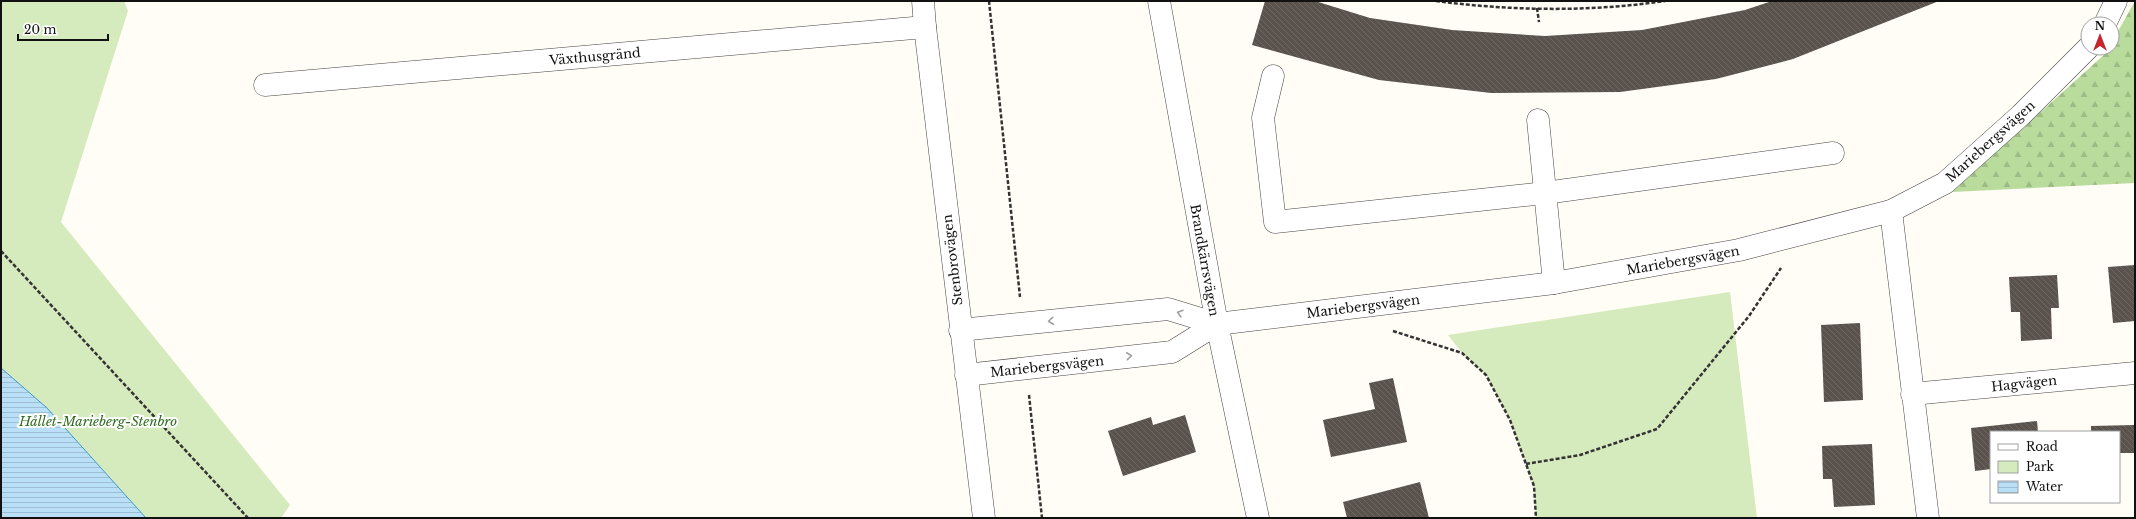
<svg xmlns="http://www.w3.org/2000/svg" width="2136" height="519" viewBox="0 0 2136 519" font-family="'Libre Baskerville',serif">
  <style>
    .forest { fill: url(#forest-firs) }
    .park { fill: #d5ebbd }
    .water { fill: url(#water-rules); stroke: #3f96cf }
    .building { fill: url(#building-back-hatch) }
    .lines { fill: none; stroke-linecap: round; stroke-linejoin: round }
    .minor-casing { stroke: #444; stroke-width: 23 }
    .tertiary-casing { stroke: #444; stroke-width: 23 }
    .path { stroke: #333; stroke-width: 2.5; stroke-dasharray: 4 2; stroke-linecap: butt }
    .minor { stroke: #fff; stroke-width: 22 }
    .tertiary { stroke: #fff; stroke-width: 22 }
    .oneway { stroke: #a0a0a0 }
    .labels { text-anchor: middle; stroke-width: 4; stroke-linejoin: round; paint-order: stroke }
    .street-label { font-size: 13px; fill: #111; stroke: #fff }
    .park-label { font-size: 13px; font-style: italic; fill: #2f6b1f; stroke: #fff }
  </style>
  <defs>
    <pattern id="forest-firs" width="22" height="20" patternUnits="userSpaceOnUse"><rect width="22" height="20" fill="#b9dc9c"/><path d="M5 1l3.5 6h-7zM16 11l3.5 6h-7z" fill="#9ebc85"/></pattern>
    <pattern id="water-rules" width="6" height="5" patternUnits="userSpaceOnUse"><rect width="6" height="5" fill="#b9e0f7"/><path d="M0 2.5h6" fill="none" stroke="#9ebfd3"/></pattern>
    <pattern id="building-back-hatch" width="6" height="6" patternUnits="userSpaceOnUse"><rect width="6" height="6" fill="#5a524d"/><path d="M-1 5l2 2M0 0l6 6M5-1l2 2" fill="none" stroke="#6d6662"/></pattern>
  </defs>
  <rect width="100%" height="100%" fill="#fffdf5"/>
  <path class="forest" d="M2135 1V183L1952 192 2106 53 2109 48H2112V42Z"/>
  <g class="park">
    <path d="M1 1H124L128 11 61 222 290 505 281 518H1Z"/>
    <path d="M1730 292 1757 518H1536L1534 486 1510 420 1486 375 1462 353 1448 335Z"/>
  </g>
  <path class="water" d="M1 368 47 408 146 518H1Z"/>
  <g class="building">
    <path d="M1265 1H1315L1370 18 1452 30 1545 36 1642 30 1745 10 1772 1H1939L1793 59 1716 79 1620 92 1491 93 1379 80 1252 45Z"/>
    <path d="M2135 265V321L2113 323 2108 267Z"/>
    <path d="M2057 275 2059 308H2051L2052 339 2021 341 2020 312H2011L2009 277Z"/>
    <path d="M1860 323 1863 400 1824 402 1821 325Z"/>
    <path d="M1393 378 1407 442 1331 457 1323 420 1375 409 1369 383Z"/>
    <path d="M1185 415 1196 452 1123 476 1108 431 1151 417 1153 425Z"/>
    <path d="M2037 421 2038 432H1991V469L1975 471 1971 428Z"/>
    <path d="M2135 425V453H2119V432H2091V426Z"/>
    <path d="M1872 444 1875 505 1834 507 1832 479H1823L1822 446Z"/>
    <path d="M1420 482 1429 518H1347L1343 502Z"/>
  </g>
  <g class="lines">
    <g class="minor-casing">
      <g id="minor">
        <path d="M1159 1 1217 324 1258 518"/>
        <path d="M2105 24 2116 1"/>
        <path d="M1273 76 1263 118 1275 222 1545 193 1833 153"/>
        <path d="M265 85 925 27"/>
        <path d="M1538 120 1554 283"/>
        <path d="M1891 211 1928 518"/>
        <path d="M960 330 1168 309 1217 324 1554 283 1739 250 1891 211 1945 183 2021 115 2088 48"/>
        <path d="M966 375 1172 352 1217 324"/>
        <path d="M1912 394 2135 373"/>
      </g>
    </g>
    <g class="tertiary-casing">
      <path id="tertiary" d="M923 1 925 27 984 518"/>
    </g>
    <g class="path">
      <path d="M989 1 1020 297"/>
      <path d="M1436 1C1512 11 1590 12 1665 1"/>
      <path d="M1537 8 1539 22"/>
      <path d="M1 251 248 518"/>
      <path d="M1393 331 1462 353 1486 375 1510 420 1534 486 1536 518"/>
      <path d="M1029 395 1042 518"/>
      <path d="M1526 464 1580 455 1657 429 1749 316 1781 268"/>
    </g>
    <use href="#minor" class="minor"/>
    <use href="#tertiary" class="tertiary"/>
  </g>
  <defs><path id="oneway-chevron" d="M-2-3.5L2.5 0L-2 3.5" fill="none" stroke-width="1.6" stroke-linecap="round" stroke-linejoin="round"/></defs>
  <g class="oneway">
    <use href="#oneway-chevron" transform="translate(1180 313) rotate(-163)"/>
    <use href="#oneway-chevron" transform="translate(1051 321) rotate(174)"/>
    <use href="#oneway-chevron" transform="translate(1129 356) rotate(-6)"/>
  </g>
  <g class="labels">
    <g class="street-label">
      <text transform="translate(595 56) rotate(-5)" y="5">Växthusgränd</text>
      <text transform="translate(1990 141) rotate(-42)" y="5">Mariebergsvägen</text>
      <text transform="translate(952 260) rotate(-97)" y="5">Stenbrovägen</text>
      <text transform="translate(1205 260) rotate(80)" y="5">Brandkärrsvägen</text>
      <text transform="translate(1683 260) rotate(-10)" y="5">Mariebergsvägen</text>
      <text transform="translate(1363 306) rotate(-7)" y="5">Mariebergsvägen</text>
      <text transform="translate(1047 366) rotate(-6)" y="5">Mariebergsvägen</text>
      <text transform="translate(2024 383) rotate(-6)" y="5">Hagvägen</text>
    </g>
    <g class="park-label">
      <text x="98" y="426">Hållet-Marieberg-Stenbro</text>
    </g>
  </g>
  <rect width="2136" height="519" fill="none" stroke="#111111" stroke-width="4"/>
  <rect x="1990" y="431" width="130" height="72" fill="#ffffff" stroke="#a0a0a0"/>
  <rect x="1998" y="444" width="20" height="6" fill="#ffffff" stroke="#a0a0a0"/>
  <text x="2026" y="451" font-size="12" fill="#111111">Road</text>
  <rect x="1998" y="461" width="20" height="12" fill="#d5ebbd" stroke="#a0a0a0"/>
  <text x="2026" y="471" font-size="12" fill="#111111">Park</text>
  <rect x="1998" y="481" width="20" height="12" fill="url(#water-rules)" stroke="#a0a0a0"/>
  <text x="2026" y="491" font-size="12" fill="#111111">Water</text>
  <g transform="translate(2100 36)"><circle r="19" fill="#ffffff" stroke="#a0a0a0"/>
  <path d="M0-3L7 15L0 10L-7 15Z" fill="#c4262e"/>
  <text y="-6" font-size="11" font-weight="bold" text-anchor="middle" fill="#111111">N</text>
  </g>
  <path d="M18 34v6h90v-6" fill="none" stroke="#111111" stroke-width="2"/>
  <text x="24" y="34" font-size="12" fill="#111111" stroke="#ffffff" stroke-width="3" paint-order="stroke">20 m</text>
</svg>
